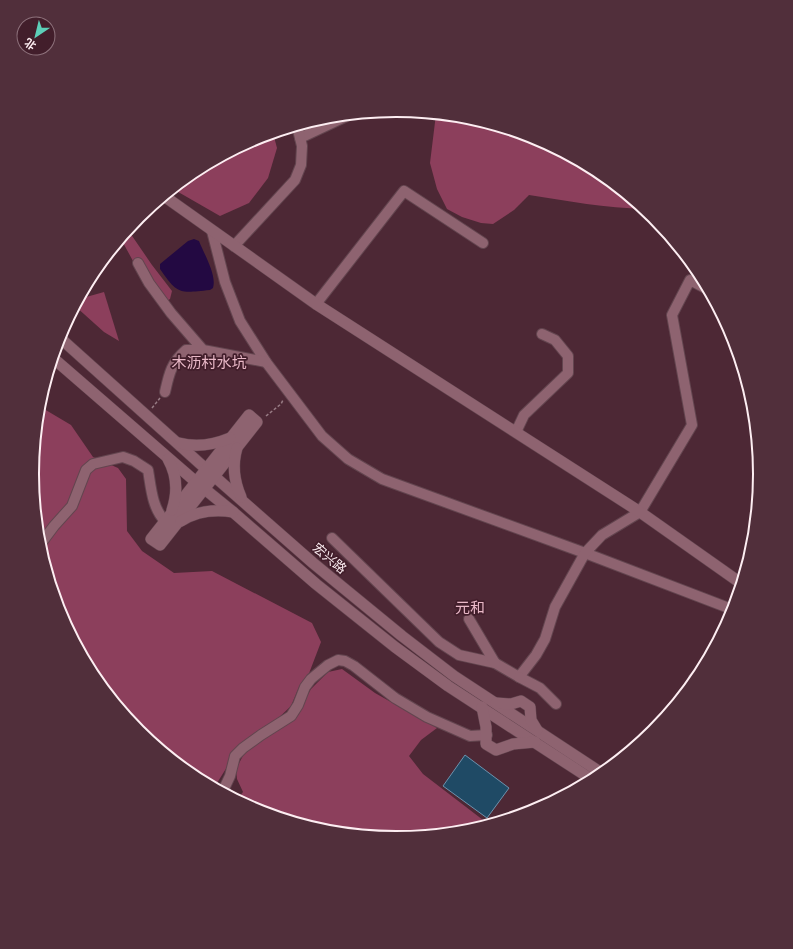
<svg xmlns="http://www.w3.org/2000/svg" width="793" height="949" viewBox="0 0 793 949" font-family="Karla,'Noto Sans SC',sans-serif">
  <style>
    .green { fill: #8c3f5c }
    .water { fill: #230942 }
    .building { fill: #1f4a65; stroke: #6c92ad }
    .lines { fill: none; stroke-linecap: round; stroke-linejoin: round }
    .minor-casing { stroke: #63454f; stroke-width: 12 }
    .tertiary-casing { stroke: #63454f; stroke-width: 12 }
    .path { stroke: #987c85; stroke-width: 1.5; stroke-dasharray: 3 2; stroke-linecap: butt }
    .minor { stroke: #8e6370; stroke-width: 10 }
    .tertiary { stroke: #8e6370; stroke-width: 11 }
    .labels { text-anchor: middle; stroke-width: 3.5; stroke-linejoin: round; paint-order: stroke }
    .street-label { font-size: 13px; fill: #fdeef2; stroke: #421e2b }
    .quarter-label { font-size: 15px; fill: #e9b8c7; stroke: #421e2b }
    .rim { fill: none; stroke: #fdeef2; stroke-width: 2 }
  </style>
  <rect width="100%" height="100%" fill="#4d2835"/>
  <g class="green">
    <path d="M436 114 468 117 536 138 599 172 645 209C606 208 567 201 529 195L514 210 493 224 481 223 462 217 447 209 437 189 430 163Z"/>
    <path d="M273 133 277 148 268 178 249 203 220 216 173 189 194 171 257 138Z"/>
    <path d="M128 230 152 265 172 291 170 299 161 305 139 272 121 239Z"/>
    <path d="M104 292 119 341 104 332 75 306 79 299Z"/>
    <path d="M39 406 71 425 93 457 118 468 126 479 127 531 142 551 174 573 212 571 312 623 321 642 308 676 299 687 291 706 227 767 217 783 210 786 194 777 139 732 93 677 60 614 39 545 32 474Z"/>
    <path d="M342 669 375 693 437 728 421 740 409 756 423 774 483 820 502 822 467 832 396 839 325 832 257 811 237 800 243 792 237 779 236 769 246 750 298 712 311 689 328 672Z"/>
  </g>
  <path class="water" d="M194 239 199 241C204 254 217 275 213 288L210 290C179 293 178 295 160 269V264L188 241Z"/>
  <path class="building" d="M465 755 509 788 487 818 443 786Z"/>
  <g class="lines">
    <g class="minor-casing">
      <g id="minor">
        <path d="M300 138 349 115"/>
        <path d="M212 231 225 282 240 321 266 362 322 436 348 459 382 479 585 553 734 610"/>
        <path d="M234 246 295 180 301 165 302 146 297 126"/>
        <path d="M138 263 149 283 171 313 203 350 266 362"/>
        <path d="M316 304 404 191 483 243"/>
        <path d="M165 392C169 374 171 363 186 350H203"/>
        <path d="M516 432 524 415 568 373V356L555 340 542 334"/>
        <path d="M332 538 439 642 459 655 495 663 519 677 536 655 545 639 555 607 585 553 602 535 640 512 692 425 672 315 690 280 709 290"/>
        <path d="M39 546 54 526 72 506 86 470 93 464 123 457 134 461 148 470C151 487 152 508 165 521"/>
        <path d="M469 619 495 663"/>
        <path d="M519 677 540 688 556 704"/>
        <path d="M694 678 703 671"/>
        <path d="M222 793 230 776 235 756 243 748 261 735 291 716 298 705 305 687 311 679 328 665 338 660 345 661 354 666 395 698 427 717 470 736 487 735"/>
      </g>
    </g>
    <g class="tertiary-casing">
      <g id="tertiary">
        <path d="M164 196 316 304 640 512 742 584"/>
        <path d="M59 337 206 469 313 563 402 636 454 676 603 774"/>
        <path d="M53 358 196 482 233 512 316 584 395 647 448 686 594 781"/>
        <path d="M249 415 257 422 160 545 151 539Z"/>
        <path d="M179 443C197 448 213 445 230 438"/>
        <path d="M237 448C232 465 234 481 241 497"/>
        <path d="M168 459C177 475 178 492 172 510"/>
        <path d="M181 521C197 511 214 509 233 512"/>
        <path d="M496 703 511 704 521 701 530 707 531 720 537 730"/>
        <path d="M482 707 486 727V744L496 750 513 744 535 742"/>
      </g>
    </g>
    <g class="path">
      <path d="M152 408 160 398"/>
      <path d="M266 416 281 404 283 400"/>
    </g>
    <use href="#minor" class="minor"/>
    <use href="#tertiary" class="tertiary"/>
  </g>
  <g class="labels">
    <g class="street-label">
      <text transform="translate(330 558) rotate(40)" y="5">宏兴路</text>
    </g>
    <g class="quarter-label">
      <text x="209" y="368">木沥村水坑</text>
      <text x="470" y="613">元和</text>
    </g>
  </g>
  <path d="M0 0H793V949H0ZM39 474a357 357 0 1 1 714 0a357 357 0 1 1-714 0Z" fill="#512f3b" fill-rule="evenodd"/>
  <path class="rim" d="M39 474a357 357 0 1 1 714 0a357 357 0 1 1-714 0Z"/>
  <g transform="translate(36 36) rotate(215)"><circle r="19" fill="#421e2b" stroke="#8d717b"/>
  <path d="M0-3L7 15L0 10L-7 15Z" fill="#5dceb8"/>
  <text y="-6" font-size="11" font-weight="bold" text-anchor="middle" fill="#fdeef2">北</text>
  </g>
</svg>
